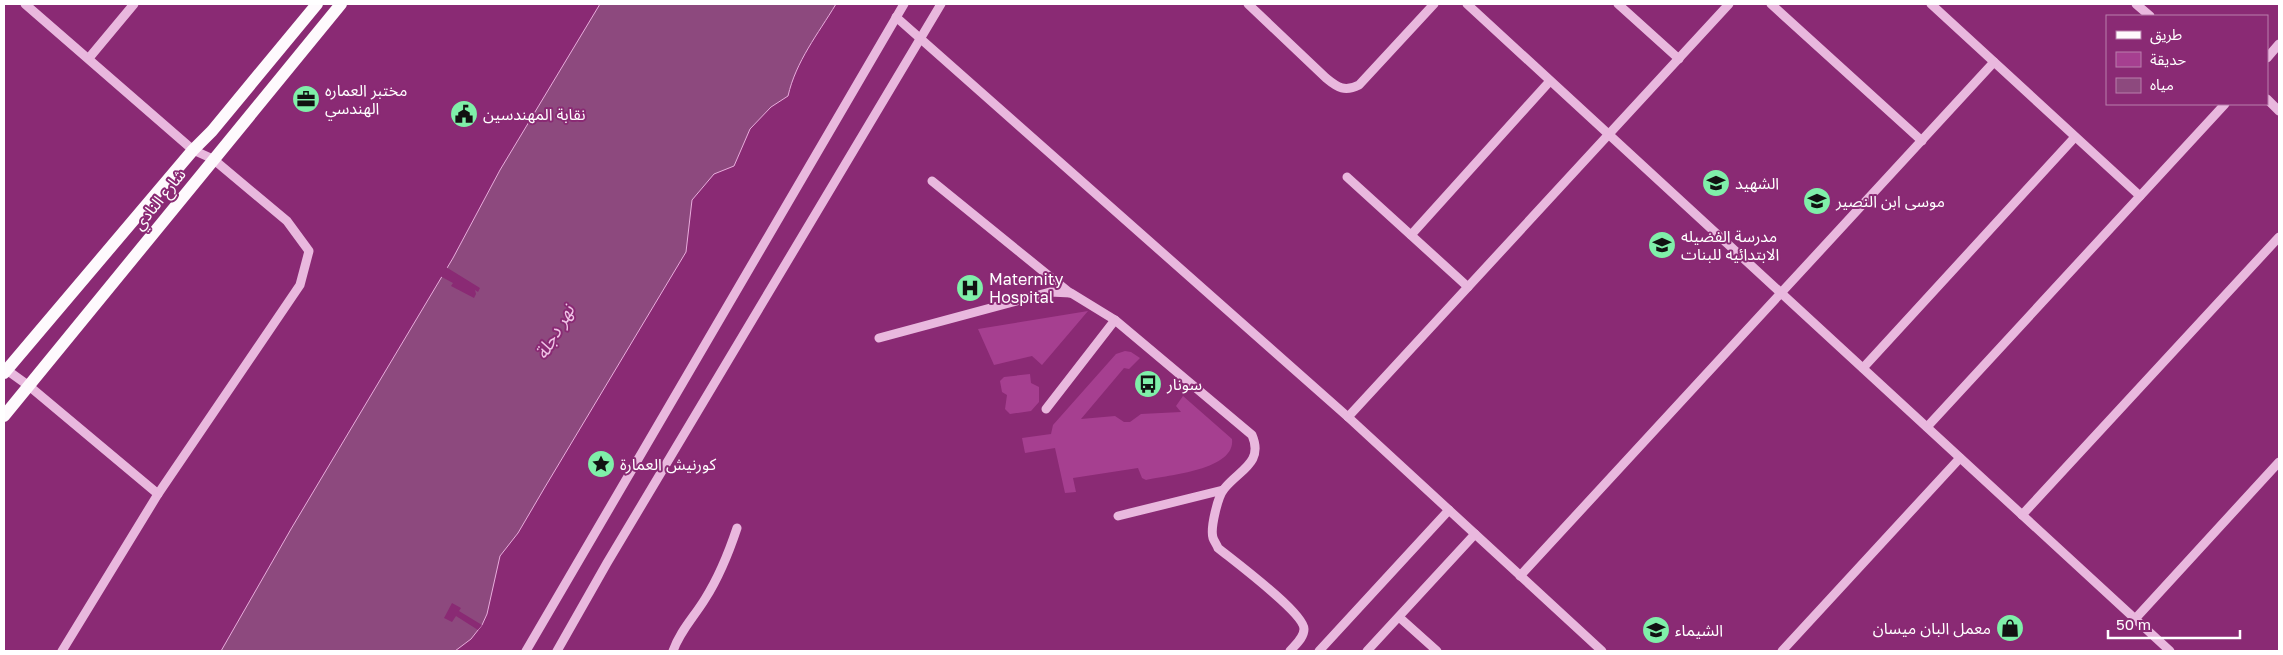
<svg xmlns="http://www.w3.org/2000/svg" width="2283" height="655" viewBox="0 0 2283 655" font-family="'Golos Text','Noto Sans Arabic',sans-serif">
  <style>
    .green { fill: #a63f90 }
    .water { fill: #8d497e; stroke: #e9addd }
    .pier { fill: #8a2a74 }
    .lines { fill: none; stroke-linecap: round; stroke-linejoin: round }
    .minor { stroke: #e9b8de; stroke-width: 9 }
    .major { stroke: #fefafd; stroke-width: 12 }
    .labels { text-anchor: middle; stroke-width: 4; stroke-linejoin: round; paint-order: stroke }
    .poi-label { font-size: 16px; fill: #fff; stroke: #8a2a74; text-anchor: start }
    .street-label { font-size: 16px; fill: #fff; stroke: #8a2a74 }
    .water-label { font-size: 18px; font-style: italic; fill: #f0c4e7; stroke: #8a2a74 }
  </style>
  <rect width="100%" height="100%" fill="#8a2a74"/>
  <g class="green">
    <path d="M1088 311 1042 365 1032 356 994 365 978 329Z"/>
    <path d="M1125 351 1131 352 1140 358 1129 369 1124 368 1081 419 1115 416 1124 422H1130L1141 414 1181 412 1176 406 1183 396 1232 439C1236 470 1168 475 1146 480L1142 478 1138 468 1073 478 1076 492 1065 493 1055 448 1025 453 1022 438 1051 434 1053 425 1116 354Z"/>
    <path d="M1030 374 1031 383 1039 387V402L1031 411 1010 414 1005 409 1007 395 1002 392 1000 381 1004 377Z"/>
  </g>
  <path class="water" d="M600 4H836C818 34 796 61 788 96L771 107 750 129 734 166 714 174 692 200 686 252 545 487 518 533 500 556 487 614 482 625 471 639 455 651H221L291 529 453 258 500 170Z"/>
  <g class="pier">
    <path d="M446 267 480 288 478 292 475 290 476 294 474 298 451 286 453 283 440 276Z"/>
    <path d="M452 603 461 608 459 611 482 625 478 630 456 616 452 622 444 618Z"/>
  </g>
  <g class="lines">
    <g class="minor">
      <path d="M25 4 193 150 213 159 287 221 309 251 300 285 158 494 62 651"/>
      <path d="M1248 4 1326 78C1338 88 1345 92 1359 85L1434 4"/>
      <path d="M1467 4 2170 651"/>
      <path d="M1618 4 1679 59"/>
      <path d="M1771 4 1922 141"/>
      <path d="M1931 4 2140 196"/>
      <path d="M2136 4 2150 16"/>
      <path d="M896 17 1348 417 1602 651"/>
      <path d="M89 58 134 4"/>
      <path d="M2267 58 2279 44"/>
      <path d="M2267 99 2279 111"/>
      <path d="M1347 177 1468 287"/>
      <path d="M932 181 1070 293"/>
      <path d="M1411 235 1550 81"/>
      <path d="M879 338 1050 292 1071 293 1115 320 1252 435C1264 463 1239 470 1224 489 1218 496 1210 528 1213 538 1214 541 1217 545 1218 548 1234 561 1304 613 1304 629 1304 638 1295 645 1290 651"/>
      <path d="M4 368 29 386 158 494"/>
      <path d="M1863 368 2075 137"/>
      <path d="M1046 409 1115 320"/>
      <path d="M1348 417 1729 4"/>
      <path d="M1927 427 2225 104"/>
      <path d="M2022 515 2279 237"/>
      <path d="M1118 516 1223 490"/>
      <path d="M1520 576 1994 62"/>
      <path d="M1399 617 1437 651"/>
      <path d="M2135 619 2279 462"/>
      <path d="M526 651 904 4"/>
      <path d="M557 651 607 563 941 4"/>
      <path d="M673 651C680 631 694 617 705 599 719 577 729 552 737 528"/>
      <path d="M1319 651 1449 510"/>
      <path d="M1367 651 1475 534"/>
      <path d="M1782 651 1960 458"/>
    </g>
    <g class="major">
      <path d="M4 373 193 150 212 131 317 4"/>
      <path d="M4 416 341 4"/>
    </g>
  </g>
  <defs>
    <g id="office-disc" transform="scale(1.4375)"><circle r="9.5" fill="#7fefa9" stroke="#8a2a74"/><path d="M-6-3h4V-5.5h4V-3h4V5H-6ZM-1-4.5V-3h2v-1.5ZM-6 0V1H6V0Z" fill="#111"/></g>
    <g id="civic-disc" transform="scale(1.4375)"><circle r="9.5" fill="#7fefa9" stroke="#8a2a74"/><path d="M-.6-6.5H3V-4.5H.6V-3L4-1V1h2V6H-6V1h2V-1L-.6-3ZM-1.2 2.5V6h2.4V2.5Z" fill="#111"/></g>
    <g id="school-disc" transform="scale(1.4375)"><circle r="9.5" fill="#7fefa9" stroke="#8a2a74"/><path d="M0-5L7-2L0 1L-7-2ZM-4 1L0 2.5L4 1V4Q0 6-4 4Z" fill="#111"/></g>
    <g id="hospital-disc" transform="scale(1.4375)"><circle r="9.5" fill="#7fefa9" stroke="#8a2a74"/><path d="M-5-5h3v3.5h4V-5h3V5h-3V1.5h-4V5h-3Z" fill="#111"/></g>
    <g id="bus-disc" transform="scale(1.4375)"><circle r="9.5" fill="#7fefa9" stroke="#8a2a74"/><path d="M-5-6H5V4H4V6H2V4H-2V6H-4V4H-5ZM-3.5-4V0h7V-4ZM-3.5 1.2v1.5H-2V1.2ZM2 1.2v1.5H3.5V1.2Z" fill="#111"/></g>
    <g id="sight-disc" transform="scale(1.4375)"><circle r="9.5" fill="#7fefa9" stroke="#8a2a74"/><path d="M0-6L1.8-2.2L6-1.7L2.9 1.2L3.7 5.4L0 3.3L-3.7 5.4L-2.9 1.2L-6-1.7L-1.8-2.2Z" fill="#111"/></g>
    <g id="shop-disc" transform="scale(1.4375)"><circle r="9.5" fill="#7fefa9" stroke="#8a2a74"/><path d="M-5-2.5h2.3a2.7 3.5 0 0 1 5.4 0H5L5.5 6h-11ZM-1.5-2.5h3a1.5 2.3 0 0 0-3 0Z" fill="#111"/></g>
  </defs>
  <g fill-rule="evenodd">
    <use href="#office-disc" x="306" y="99"/>
    <use href="#civic-disc" x="464" y="114"/>
    <use href="#school-disc" x="1716" y="183"/>
    <use href="#school-disc" x="1817" y="201"/>
    <use href="#school-disc" x="1662" y="245"/>
    <use href="#hospital-disc" x="970" y="288"/>
    <use href="#bus-disc" x="1148" y="384"/>
    <use href="#sight-disc" x="601" y="464"/>
    <use href="#shop-disc" x="2010" y="628"/>
    <use href="#school-disc" x="1656" y="630"/>
  </g>
  <g class="labels">
    <g class="poi-label">
      <text x="325" y="96">مختبر العماره<tspan x="325" dy="18">الهندسي</tspan></text>
      <text x="483" y="120">نقابة المهندسين</text>
      <text x="1735" y="189">الشهيد</text>
      <text x="1836" y="207">موسى ابن النصير</text>
      <text x="1681" y="242">مدرسة الفضيله<tspan x="1681" dy="18">الابتدائيه للبنات</tspan></text>
      <text x="989" y="285">Maternity<tspan x="989" dy="18">Hospital</tspan></text>
      <text x="1167" y="390">سونار</text>
      <text x="620" y="470">كورنيش العمارة</text>
      <text x="1991" y="634" text-anchor="end">معمل البان ميسان</text>
      <text x="1675" y="636">الشيماء</text>
    </g>
    <g class="street-label">
      <text transform="translate(159 199) rotate(-51)" y="6">شارع النادي</text>
    </g>
    <g class="water-label">
      <text transform="translate(555 332) rotate(-60)" y="6">نهر دجلة</text>
    </g>
  </g>
  <rect width="2283" height="655" fill="none" stroke="#ffffff" stroke-width="10"/>
  <rect x="2106" y="15" width="162" height="90" fill="#8a2a74" stroke="#b97fac"/>
  <rect x="2116" y="31" width="25" height="8" fill="#fefafd" stroke="#b97fac"/>
  <text x="2150" y="40" font-size="15" fill="#ffffff">طريق</text>
  <rect x="2116" y="52" width="25" height="15" fill="#a63f90" stroke="#b97fac"/>
  <text x="2150" y="65" font-size="15" fill="#ffffff">حديقة</text>
  <rect x="2116" y="78" width="25" height="15" fill="#8d497e" stroke="#b97fac"/>
  <text x="2150" y="90" font-size="15" fill="#ffffff">مياه</text>
  <path d="M2108 630v8h132v-8" fill="none" stroke="#ffffff" stroke-width="2.5"/>
  <text x="2116" y="630" font-size="15" fill="#ffffff" stroke="#8a2a74" stroke-width="4" paint-order="stroke">50 m</text>
</svg>
